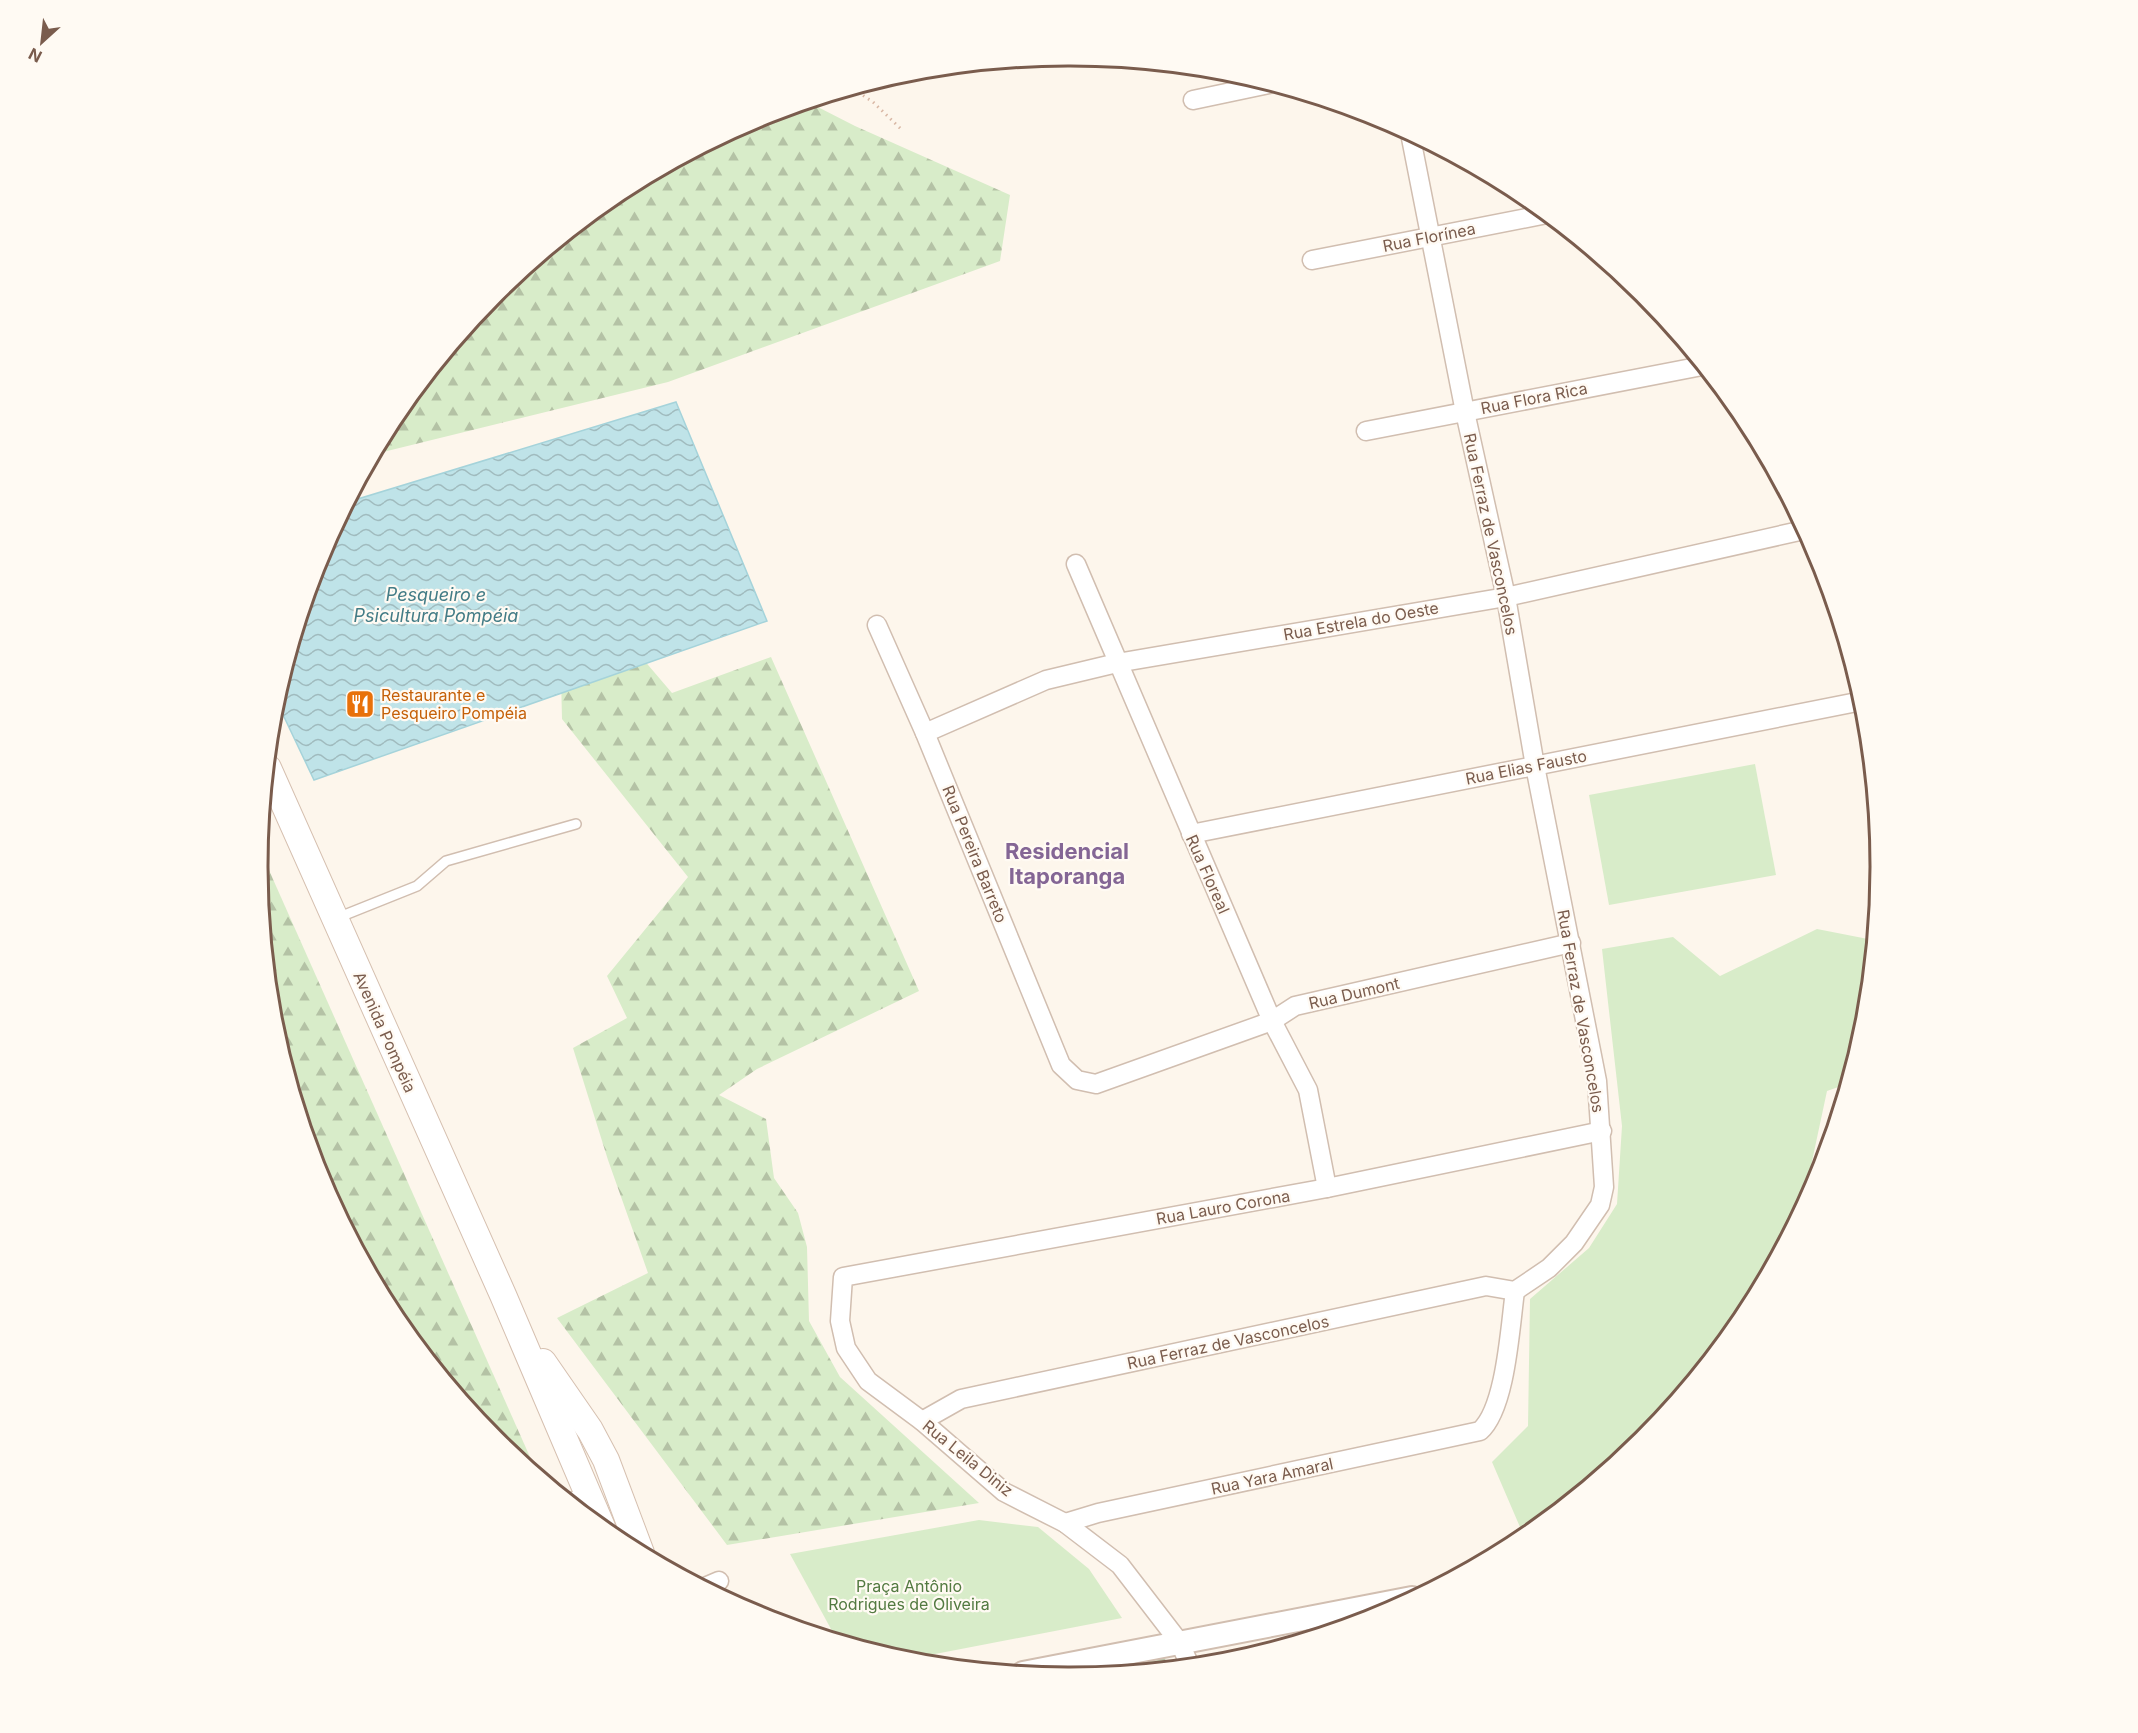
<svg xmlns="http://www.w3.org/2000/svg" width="2138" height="1733" viewBox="0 0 2138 1733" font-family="Inter,sans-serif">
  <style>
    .forest { fill: url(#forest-firs) }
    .park { fill: #d8ecc9 }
    .water { fill: url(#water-waves); stroke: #a5d3da; stroke-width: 1.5 }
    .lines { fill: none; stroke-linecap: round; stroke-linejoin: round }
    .service-casing { stroke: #d1beb0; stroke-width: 12 }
    .minor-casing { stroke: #d1beb0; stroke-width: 21 }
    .tertiary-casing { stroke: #d1beb0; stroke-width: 26 }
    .secondary-casing { stroke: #d6c0b0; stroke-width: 28 }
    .path { stroke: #d9b8a5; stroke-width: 3; stroke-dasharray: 1.5 4.5; stroke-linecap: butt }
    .service { stroke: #fff; stroke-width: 9 }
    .minor { stroke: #fff; stroke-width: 18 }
    .tertiary { stroke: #fff; stroke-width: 22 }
    .secondary { stroke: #fff; stroke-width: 26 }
    .labels { text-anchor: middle; stroke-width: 4.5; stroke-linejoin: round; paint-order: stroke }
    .street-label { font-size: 16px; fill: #7a5c4d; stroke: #fffaf3 }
    .food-label { font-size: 16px; fill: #c56008; stroke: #fffaf3; text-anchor: start }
    .park-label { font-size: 16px; fill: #537a41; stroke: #fffaf3 }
    .water-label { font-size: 18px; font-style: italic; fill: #437c86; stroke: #fffaf3 }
    .district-label { font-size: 22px; font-weight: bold; fill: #846695; stroke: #fffaf3 }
    .rim { fill: none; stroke: #7a5c4d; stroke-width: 3 }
  </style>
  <defs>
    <pattern id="forest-firs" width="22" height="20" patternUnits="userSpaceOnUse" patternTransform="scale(1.5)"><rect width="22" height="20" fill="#d8ecc9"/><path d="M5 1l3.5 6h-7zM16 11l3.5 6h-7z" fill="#b4c2a5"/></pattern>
    <pattern id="water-waves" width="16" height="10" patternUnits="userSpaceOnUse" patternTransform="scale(1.5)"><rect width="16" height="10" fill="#bfe3e8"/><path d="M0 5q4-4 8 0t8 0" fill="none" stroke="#a0bbbe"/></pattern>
  </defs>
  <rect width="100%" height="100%" fill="#fdf6ec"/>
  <g class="forest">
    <path d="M808 102 855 126 1010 195 1000 261 668 382 375 454 395 416 496 293 619 192 759 117Z"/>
    <path d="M596 604 672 693 771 657 919 991 757 1069 719 1095 766 1119 774 1178 798 1213 807 1247 809 1321 840 1377 979 1503 727 1545 557 1318 648 1273 608 1160 573 1048 627 1018 607 976 688 877 562 719 560 636Z"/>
    <path d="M260 850 538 1475 495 1440 394 1317 320 1177 274 1024 258 866Z"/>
    <path d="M1162 1657 1175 1667 1062 1677Z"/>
  </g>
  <g class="park">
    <path d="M1755 764 1776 875 1609 905 1589 795Z"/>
    <path d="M1817 929 1873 940 1864 1025 1847 1084 1827 1091 1802 1208 1743 1317 1642 1440 1526 1535 1523 1534 1492 1462 1528 1426 1530 1299 1589 1248 1617 1204 1622 1126 1602 949 1673 937 1720 976Z"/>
    <path d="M979 1520 1038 1527 1089 1569 1122 1618 904 1660 837 1640 790 1554Z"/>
  </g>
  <path class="water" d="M676 402 767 621 314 780 276 700 320 556 348 502Z"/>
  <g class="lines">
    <g class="service-casing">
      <path id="service" d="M337 918 417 886 446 861 576 824"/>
    </g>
    <g class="minor-casing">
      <g id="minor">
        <path d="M1193 100 1269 84"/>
        <path d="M1312 260 1547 214"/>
        <path d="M1366 431 1702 366"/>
        <path d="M1076 564 1272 1021 1308 1090 1327 1188"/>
        <path d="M877 625 925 733 1061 1065 1077 1080 1096 1084 1272 1021 1295 1006 1571 943"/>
        <path d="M925 733 1046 680 1117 663 1506 597 1804 530"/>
        <path d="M1191 834 1862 701"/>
        <path d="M922 1421 961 1399 1486 1286 1515 1291 1549 1268 1574 1243 1600 1205 1604 1187 1597 1081 1535 766 1506 597 1465 412 1410 133"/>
        <path d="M572 1502 588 1496"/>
        <path d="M1065 1523 1098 1513 1480 1431C1506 1408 1510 1327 1515 1291"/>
        <path d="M705 1587 719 1581"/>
        <path d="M1190 1666 1180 1643 1120 1565 1065 1523 1004 1492 922 1421 868 1381 846 1348 840 1321 843 1277 1327 1188 1602 1131"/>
      </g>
    </g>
    <g class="tertiary-casing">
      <path id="tertiary" d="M1023 1673 1412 1598"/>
    </g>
    <g class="secondary-casing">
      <g id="secondary">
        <path d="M268 768 503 1295 602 1527"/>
        <path d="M543 1362 590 1430 606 1460 641 1553"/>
      </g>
    </g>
    <path class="path" d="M853 89 873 102 903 131"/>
    <use href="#service" class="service"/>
    <use href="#minor" class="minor"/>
    <use href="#tertiary" class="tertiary"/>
    <use href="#secondary" class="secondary"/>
  </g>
  <defs>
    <g id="restaurant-square" transform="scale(1.5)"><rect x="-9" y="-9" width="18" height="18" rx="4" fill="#e8710a" stroke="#fffaf3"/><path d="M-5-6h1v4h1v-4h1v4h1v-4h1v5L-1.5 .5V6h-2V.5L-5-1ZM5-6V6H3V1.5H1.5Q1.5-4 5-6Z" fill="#fff"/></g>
  </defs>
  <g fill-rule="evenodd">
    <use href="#restaurant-square" x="360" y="704"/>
  </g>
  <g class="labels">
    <g class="street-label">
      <text transform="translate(1429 237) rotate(-11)" y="6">Rua Florínea</text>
      <text transform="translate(1534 398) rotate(-11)" y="6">Rua Flora Rica</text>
      <text transform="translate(1491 534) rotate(78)" y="6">Rua Ferraz de Vasconcelos</text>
      <text transform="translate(1361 621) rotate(-10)" y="6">Rua Estrela do Oeste</text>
      <text transform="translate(1526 767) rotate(-11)" y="6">Rua Elias Fausto</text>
      <text transform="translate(975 854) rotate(68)" y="6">Rua Pereira Barreto</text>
      <text transform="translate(1208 874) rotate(66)" y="6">Rua Floreal</text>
      <text transform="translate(1354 993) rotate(-13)" y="6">Rua Dumont</text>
      <text transform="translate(1581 1011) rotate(80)" y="6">Rua Ferraz de Vasconcelos</text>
      <text transform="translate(385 1032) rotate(66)" y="6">Avenida Pompéia</text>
      <text transform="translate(1223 1207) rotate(-10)" y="6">Rua Lauro Corona</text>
      <text transform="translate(1228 1342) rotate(-12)" y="6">Rua Ferraz de Vasconcelos</text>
      <text transform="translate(968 1458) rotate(39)" y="6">Rua Leila Diniz</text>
      <text transform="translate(1272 1476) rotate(-12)" y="6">Rua Yara Amaral</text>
    </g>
    <g class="food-label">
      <text x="381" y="701">Restaurante e<tspan x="381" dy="18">Pesqueiro Pompéia</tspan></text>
    </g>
    <g class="park-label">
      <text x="909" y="1592">Praça Antônio<tspan x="909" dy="18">Rodrigues de Oliveira</tspan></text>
    </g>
    <g class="water-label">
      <text x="436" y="601">Pesqueiro e<tspan x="436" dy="21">Psicultura Pompéia</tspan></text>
    </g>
    <g class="district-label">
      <text x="1067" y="859">Residencial<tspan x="1067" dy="25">Itaporanga</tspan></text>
    </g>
  </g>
  <path d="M0 0H2138V1733H0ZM1068 66H1070A800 800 0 0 1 1870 866V867A800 800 0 0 1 1070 1667H1068A800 800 0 0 1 268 867V866A800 800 0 0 1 1068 66Z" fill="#fffaf3" fill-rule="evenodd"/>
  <path class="rim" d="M1068 66H1070A800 800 0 0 1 1870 866V867A800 800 0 0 1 1070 1667H1068A800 800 0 0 1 268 867V866A800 800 0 0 1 1068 66Z"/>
  <g transform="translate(42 42) rotate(207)" stroke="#fffaf3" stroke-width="4.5" paint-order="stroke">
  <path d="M0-4.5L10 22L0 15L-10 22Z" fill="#7a5c4d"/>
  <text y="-9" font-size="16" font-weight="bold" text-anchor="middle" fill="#7a5c4d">N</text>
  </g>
</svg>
